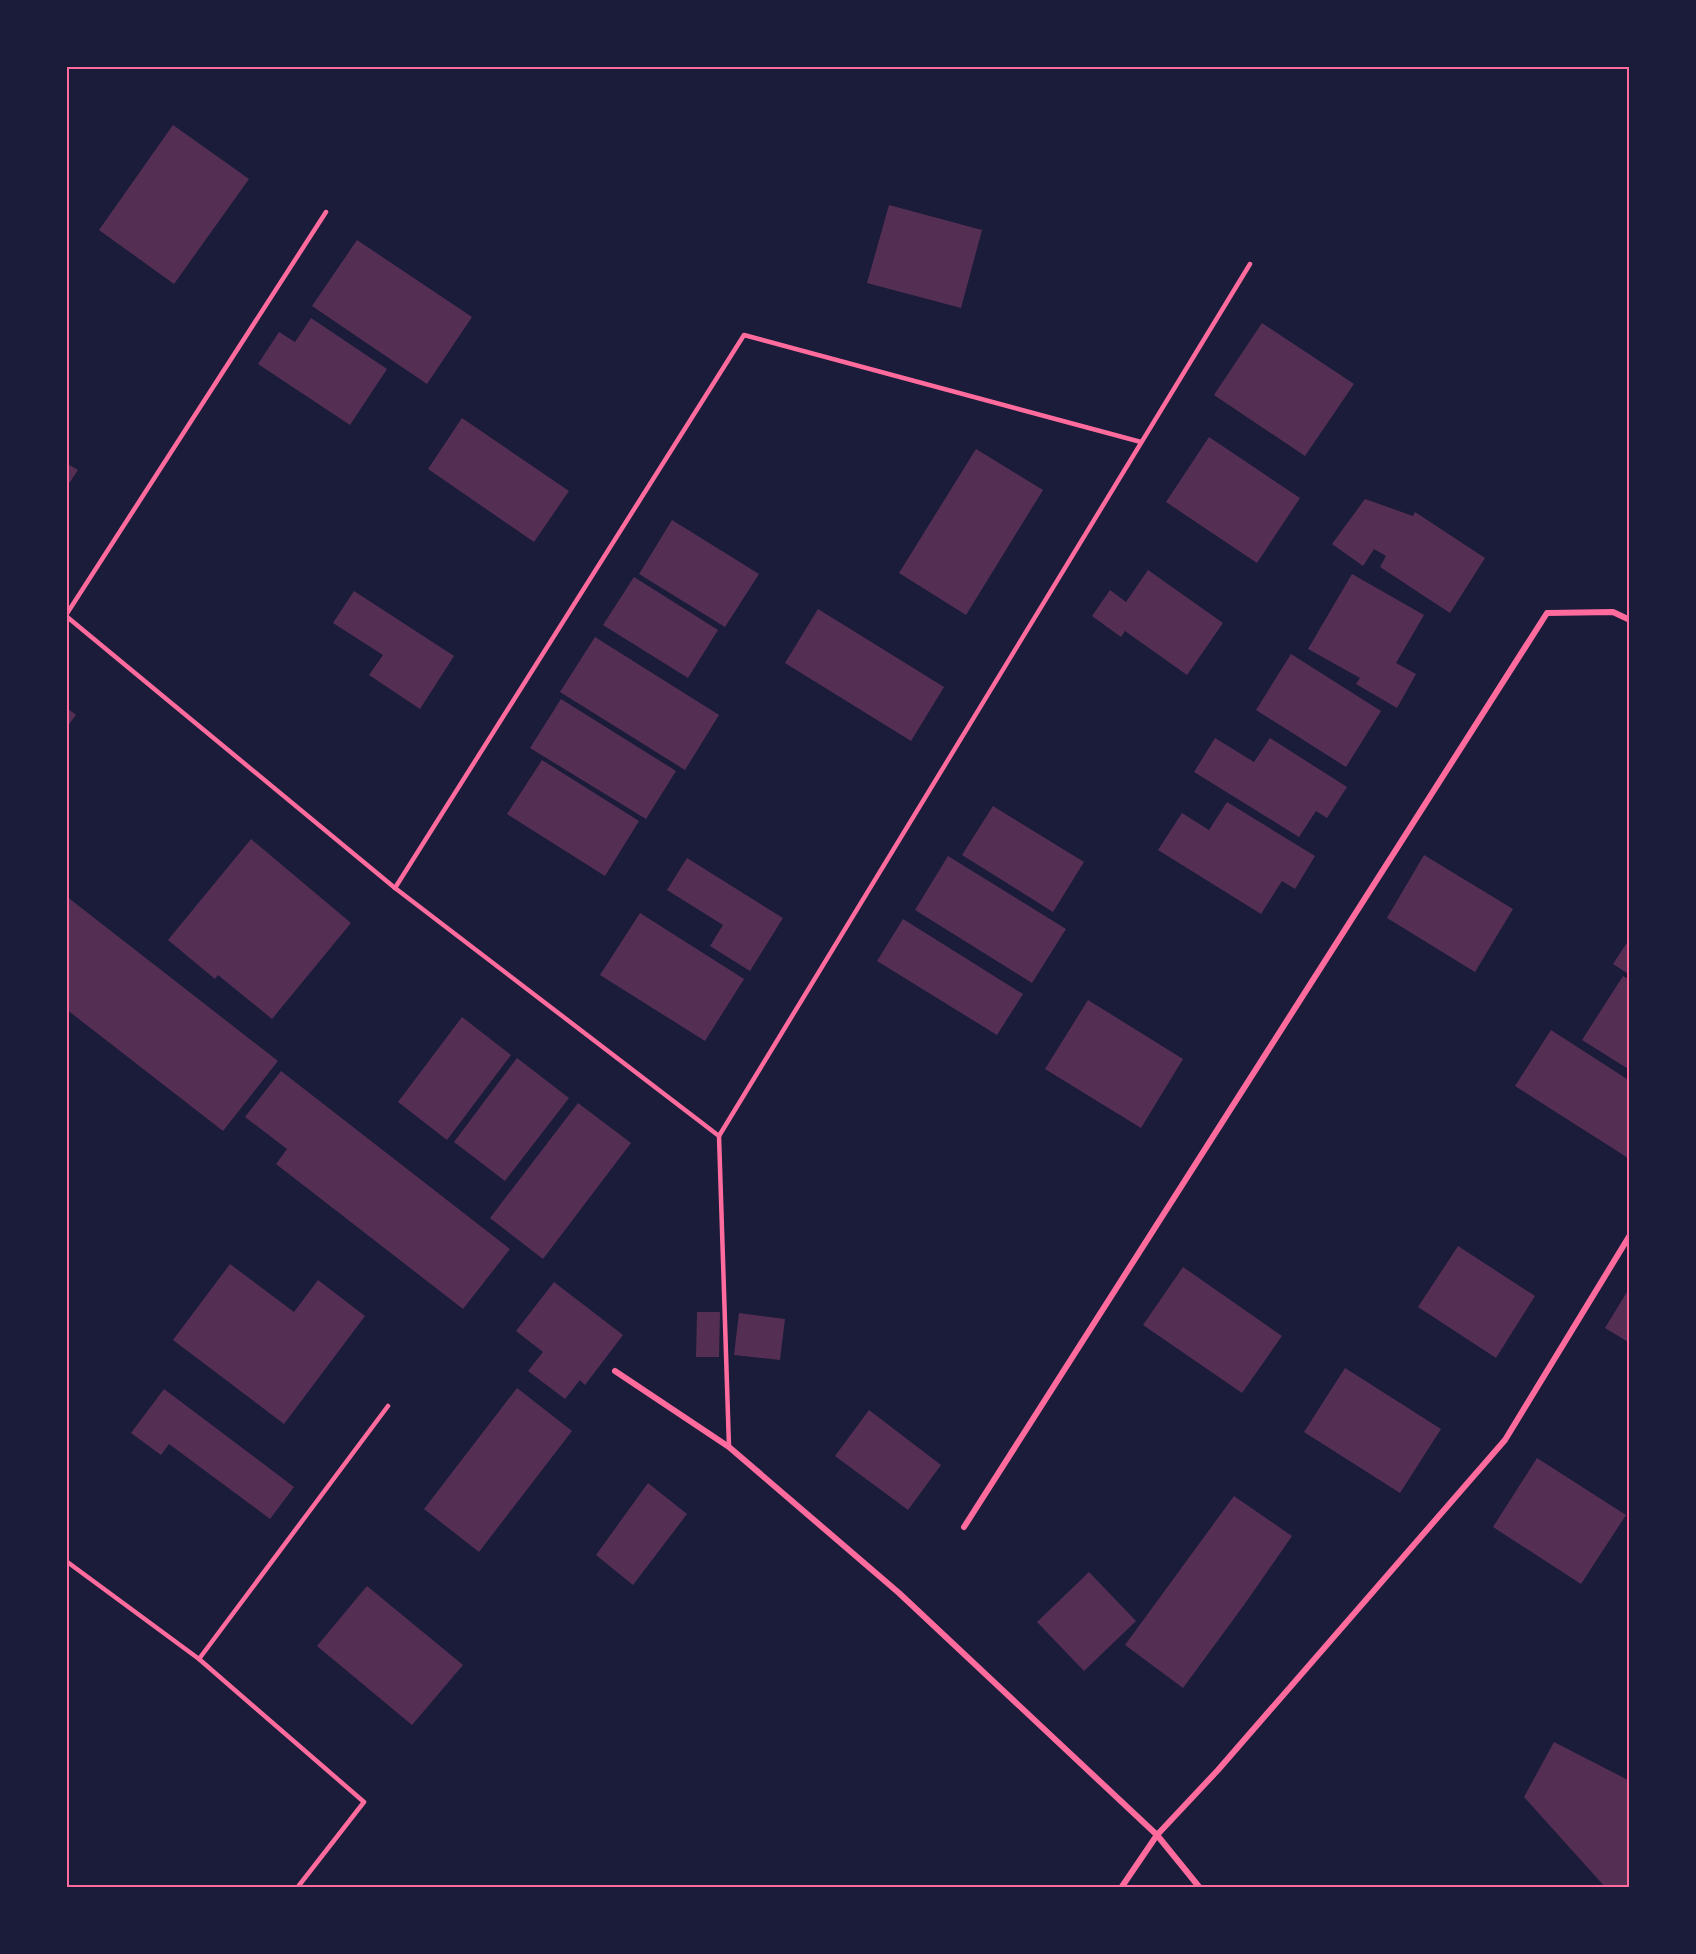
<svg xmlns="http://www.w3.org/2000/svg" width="1696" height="1954" viewBox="0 0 1696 1954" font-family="Poppins,sans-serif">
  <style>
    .building { fill: #542f53 }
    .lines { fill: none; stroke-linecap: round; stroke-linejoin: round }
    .service { stroke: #ff6b9d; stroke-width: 4.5 }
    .minor { stroke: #ff6b9d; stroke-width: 6 }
    .neatline { fill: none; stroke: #ff6b9d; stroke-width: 2 }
  </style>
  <rect width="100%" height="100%" fill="#1b1b3a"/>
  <g class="building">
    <path d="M173 125 249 179 174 284 99 230Z"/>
    <path d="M889 205 982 230 961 308 867 283Z"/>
    <path d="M357 240 472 317 427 384 312 306Z"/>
    <path d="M311 318 387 369 350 425 258 364 279 332 295 342Z"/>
    <path d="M1262 323 1354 384 1305 456 1214 395Z"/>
    <path d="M462 418 569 491 534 542 428 469Z"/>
    <path d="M1209 437 1300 498 1257 563 1166 502Z"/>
    <path d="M976 449 1043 490 966 615 899 573Z"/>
    <path d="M66 463 78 470 66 488Z"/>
    <path d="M1365 499 1413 516 1415 512 1485 558 1450 613 1380 567 1386 556 1374 549 1363 566 1332 544Z"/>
    <path d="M672 520 759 574 725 627 639 574Z"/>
    <path d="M1148 570 1223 623 1187 675 1125 631 1121 637 1092 616 1110 590 1126 602Z"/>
    <path d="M1352 574 1424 615 1396 663 1416 674 1397 708 1356 684 1360 678 1308 649Z"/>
    <path d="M634 577 718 630 688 678 603 625Z"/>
    <path d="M354 591 454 656 420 709 369 675 383 655 333 623Z"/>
    <path d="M818 609 944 687 911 741 785 663Z"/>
    <path d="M595 637 719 715 685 770 560 692Z"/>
    <path d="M1291 654 1381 711 1346 767 1256 710Z"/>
    <path d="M561 699 676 771 646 819 530 748Z"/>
    <path d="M66 707 76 715 66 728Z"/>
    <path d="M1215 738 1254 762 1270 738 1347 787 1327 818 1316 811 1299 837 1194 772Z"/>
    <path d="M542 760 639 821 605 876 507 814Z"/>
    <path d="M1227 802 1315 856 1295 889 1282 881 1261 914 1158 850 1182 813 1209 830Z"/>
    <path d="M993 806 1084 862 1053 912 962 855Z"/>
    <path d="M251 839 351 923 272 1019 218 975 215 979 168 940Z"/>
    <path d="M1424 855 1513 909 1475 972 1387 918Z"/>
    <path d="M948 856 1066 929 1032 983 915 910Z"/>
    <path d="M687 858 783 918 750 971 710 946 723 925 667 890Z"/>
    <path d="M66 896 278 1061 223 1131 66 1009Z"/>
    <path d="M640 913 744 979 705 1041 600 975Z"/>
    <path d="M903 919 1023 994 997 1035 877 961Z"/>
    <path d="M1630 938V975L1613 964Z"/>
    <path d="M1623 976 1630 980V1070L1582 1040Z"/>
    <path d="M1088 1000 1183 1059 1141 1128 1045 1069Z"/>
    <path d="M462 1017 511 1055 447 1140 398 1102Z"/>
    <path d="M1551 1030 1630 1081V1155L1628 1158 1515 1086Z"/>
    <path d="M517 1058 569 1098 505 1181 454 1142Z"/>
    <path d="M281 1071 510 1249 463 1309 276 1164 287 1149 245 1117Z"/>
    <path d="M578 1103 631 1143 543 1259 490 1218Z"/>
    <path d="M1458 1246 1535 1296 1496 1358 1418 1307Z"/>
    <path d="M230 1264 294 1312 318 1280 365 1316 284 1424 173 1340Z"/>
    <path d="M1183 1267 1282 1336 1242 1393 1143 1325Z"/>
    <path d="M554 1282 623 1335 585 1385 580 1380 565 1399 528 1371 543 1352 516 1331Z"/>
    <path d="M1630 1287V1343L1605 1328Z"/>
    <path d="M697 1312H720L719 1357H696Z"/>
    <path d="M739 1313 785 1319 780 1360 734 1355Z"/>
    <path d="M1345 1368 1441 1429 1400 1493 1304 1432Z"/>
    <path d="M517 1388 572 1431 479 1552 424 1509Z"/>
    <path d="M164 1389 294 1487 270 1519 169 1444 161 1455 131 1433Z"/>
    <path d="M869 1410 941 1465 908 1510 835 1456Z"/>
    <path d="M1537 1458 1626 1515 1581 1584 1493 1527Z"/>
    <path d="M648 1483 687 1514 633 1585 596 1555Z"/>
    <path d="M1234 1496 1292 1536 1244 1605 1183 1688 1125 1645Z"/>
    <path d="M1089 1572 1136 1621 1084 1671 1037 1622Z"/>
    <path d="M367 1586 463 1665 412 1725 317 1646Z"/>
    <path d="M1554 1742 1630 1781V1888H1606L1524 1797Z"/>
  </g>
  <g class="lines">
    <g class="service">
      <path d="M66 615 326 212"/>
      <path d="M66 616 395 888 719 1136"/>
      <path d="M395 888 744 335 1141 442"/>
      <path d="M729 1447 719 1136 1250 264"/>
      <path d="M66 1561 199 1659 364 1802 297 1888"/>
      <path d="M199 1659 388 1406"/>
    </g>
    <g class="minor">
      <path d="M615 1371 729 1447 899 1593 1157 1835 1200 1888"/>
      <path d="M964 1527 1547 613 1613 612 1630 620"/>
      <path d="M1121 1888 1157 1835 1218 1770 1505 1440 1630 1235"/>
    </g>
  </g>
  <rect width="1696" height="1954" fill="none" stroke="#1b1b3a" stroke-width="135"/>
  <rect x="68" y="68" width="1560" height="1818" class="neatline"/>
</svg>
